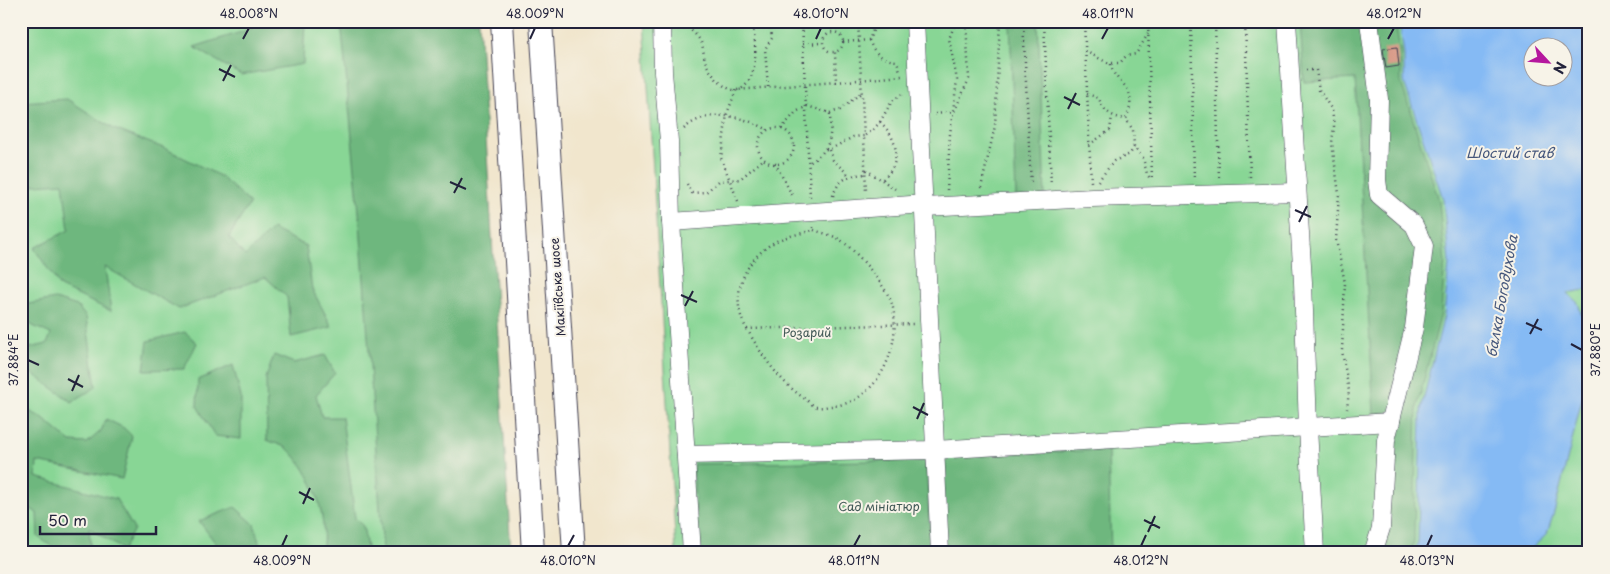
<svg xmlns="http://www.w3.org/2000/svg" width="1610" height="574" viewBox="0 0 1610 574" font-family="'Playpen Sans',sans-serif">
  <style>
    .green { fill: #88d695; stroke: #557c68; fill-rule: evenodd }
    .forest { fill: #6eb77e; stroke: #486c5c }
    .water { fill: #85baf4; stroke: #546e98; fill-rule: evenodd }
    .building { fill: #d79784 }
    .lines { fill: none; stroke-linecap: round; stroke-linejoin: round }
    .minor-casing { stroke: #413f51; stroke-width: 19 }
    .major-casing { stroke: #413f51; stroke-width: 24 }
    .path { stroke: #413f51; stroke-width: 2.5; stroke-dasharray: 1 4; stroke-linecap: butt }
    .minor { stroke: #fff; stroke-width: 18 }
    .major { stroke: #fff; stroke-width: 22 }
    .ticks { fill: none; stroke: #22223b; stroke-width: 2 }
    .labels { text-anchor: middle; stroke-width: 4; stroke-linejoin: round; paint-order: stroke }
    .street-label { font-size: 12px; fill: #22223b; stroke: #f7f3e8 }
    .park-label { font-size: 12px; fill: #415856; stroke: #f7f3e8 }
    .water-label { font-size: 14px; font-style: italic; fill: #45577c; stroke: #f7f3e8 }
    .neatline { fill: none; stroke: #22223b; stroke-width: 2 }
    .ticks-label { font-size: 12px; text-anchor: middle; fill: #22223b }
  </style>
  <rect width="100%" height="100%" fill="#f7f3e8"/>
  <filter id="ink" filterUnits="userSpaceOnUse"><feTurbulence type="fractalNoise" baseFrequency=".02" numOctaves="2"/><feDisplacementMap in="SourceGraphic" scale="10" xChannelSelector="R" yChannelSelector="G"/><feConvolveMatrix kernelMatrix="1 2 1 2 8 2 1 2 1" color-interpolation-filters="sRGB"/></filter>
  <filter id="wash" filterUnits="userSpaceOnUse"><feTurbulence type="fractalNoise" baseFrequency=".0096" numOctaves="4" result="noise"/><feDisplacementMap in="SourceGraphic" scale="20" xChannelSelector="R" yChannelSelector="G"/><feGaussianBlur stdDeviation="1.12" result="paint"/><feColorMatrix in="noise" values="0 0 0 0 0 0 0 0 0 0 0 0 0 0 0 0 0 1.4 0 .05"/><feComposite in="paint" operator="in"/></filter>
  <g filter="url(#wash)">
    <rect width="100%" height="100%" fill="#f1e6cd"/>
    <g class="green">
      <path d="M21 21H400L445 553H21Z"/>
      <path d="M644 21H1589V553H676ZM1532 48H1562V78H1532Z"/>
    </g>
    <g class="forest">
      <path d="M250 21H305L303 64 241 75 194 47 251 29Z"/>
      <path d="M341 21H479L511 553H383L360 223Z"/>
      <path d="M1010 21H1038L1045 197 1016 198Z"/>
      <path d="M1300 21H1398L1396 26 1401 56V82L1439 200 1445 262 1441 314 1417 408 1414 541 1411 553H1378L1396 411 1374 414 1355 79 1304 82Z"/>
      <path d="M67 99 114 129 166 149 220 176 250 203 229 237 245 256 272 229 306 246 312 289 332 327 291 337 287 297 265 277 179 309 105 267 111 311 60 287 34 248 69 230 63 183 21 186V102Z"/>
      <path d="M55 299 77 306 86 317 96 387 72 402 30 372 21 374V350L47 344 51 334 33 326 21 317 23 305Z"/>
      <path d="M185 332 197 343 184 369 144 370 148 341Z"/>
      <path d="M274 355 294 363 325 355 335 373 316 395 322 417H342L355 518 363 526 368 553H322C328 517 315 475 288 449 283 445 273 443 267 440L266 378Z"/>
      <path d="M233 365 241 397V439L215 436 197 406 198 380Z"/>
      <path d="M21 407 41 417 71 442 87 443 101 431 106 419 124 428 132 436 122 479 37 462 36 477 116 499 134 529 123 550 89 528 91 552C66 557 57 550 38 537L37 513 21 502Z"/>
      <path d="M1108 450 1111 553H943L938 456Z"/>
      <path d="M926 460 931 553H698L693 464Z"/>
      <path d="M235 507 254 524 262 553H223L199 521Z"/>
    </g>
    <path class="water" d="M1402 21H1589V286L1585 290 1567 293 1578 303 1589 340 1585 387 1555 509 1547 534 1527 553H1415L1418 541 1421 409 1444 315 1449 263 1443 199 1404 82V55L1400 27ZM1532 48H1562V78H1532Z"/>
    <g id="blocks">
      <path class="building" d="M1397 47 1399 66 1386 68 1383 49Z"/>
    </g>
  </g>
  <g filter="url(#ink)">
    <use href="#blocks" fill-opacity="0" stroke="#413f51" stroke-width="1"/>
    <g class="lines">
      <g class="minor-casing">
        <g id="minor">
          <path d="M662 21 663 72 669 141 671 222 692 553"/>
          <path d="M915 21 940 553"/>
          <path d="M1287 21 1303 282 1308 428 1315 553"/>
          <path d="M1369 21 1379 99 1377 180 1379 195 1414 225 1424 246 1414 328 1386 440 1381 528 1373 553"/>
          <path d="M925 207 1092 198 1296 192"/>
          <path d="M671 222 925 204"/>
          <path d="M686 455 935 450 1391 422"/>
        </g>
      </g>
      <g class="major-casing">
        <g id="major">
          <path d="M502 21 533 553"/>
          <path d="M541 21 574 553"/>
        </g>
      </g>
      <g class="path">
        <path d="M680 21C687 27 695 33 700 40 704 47 703 55 706 63 712 78 735 103 748 82 759 66 755 39 752 21"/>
        <path d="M802 21 810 197"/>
        <path d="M1023 21 1031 185"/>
        <path d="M1044 21 1051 185"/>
        <path d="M1084 21 1091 182"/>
        <path d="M1148 21 1152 180"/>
        <path d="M1191 21 1194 180"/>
        <path d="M1215 21 1219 180"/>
        <path d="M1245 21 1250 177"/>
        <circle cx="833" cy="42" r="10"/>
        <path d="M869 40C874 54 883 60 897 61L900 71"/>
        <path d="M843 42 869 40 877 21"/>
        <path d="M803 44 821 43"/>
        <path d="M1085 51 1108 63H1120L1126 56 1136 54 1148 34"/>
        <path d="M1111 64C1113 86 1141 82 1126 119L1133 130 1134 147 1143 158 1147 174 1151 180"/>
        <path d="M1306 70H1316L1319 90 1332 110 1334 126 1332 143 1339 194 1336 240 1345 283 1342 351 1349 391 1347 409"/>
        <path d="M836 82 902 76"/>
        <path d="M768 87 765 49 772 38 770 21"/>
        <path d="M1087 94 1099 98C1103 112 1112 117 1126 119"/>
        <path d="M830 113 840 110 862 92"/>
        <path d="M935 114 954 112 969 79 966 21"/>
        <path d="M880 122 892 101 902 94"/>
        <circle cx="776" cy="146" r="18"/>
        <path d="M684 129C707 107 744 116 768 130"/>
        <path d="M781 129 796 112 807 106 830 113C831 138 832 149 809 163"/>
        <path d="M1089 145 1110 130 1112 116"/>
        <path d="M826 149 829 150 853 137 864 136 858 21"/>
        <path d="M829 150 833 160 850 176"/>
        <path d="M775 163 793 197"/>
        <path d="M866 170 882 180C903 163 898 138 880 122L872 131 864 136 866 192"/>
        <path d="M882 180 895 189"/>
        <path d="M1098 181 1114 161 1130 154 1134 147"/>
        <path d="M687 184 692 193 706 192 719 181 740 179 764 159"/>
        <path d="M981 188 995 126 1000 21"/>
        <path d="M947 190 950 134 957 80 949 39 956 21"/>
        <path d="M833 196C838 179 849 175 866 174"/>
        <path d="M738 201 721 158 727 114 736 90 836 82 835 52"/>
        <path d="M813 227V230C801 234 784 236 773 243 743 261 728 299 747 329L915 324"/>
        <path d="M747 329C762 356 779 381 805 399 808 401 813 406 817 407 822 408 828 406 833 406 879 402 903 344 892 304 887 287 854 248 839 239 832 235 822 233 814 230"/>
      </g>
      <use href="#minor" class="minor"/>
      <use href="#major" class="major"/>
    </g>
  </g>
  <path class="ticks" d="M243 39 249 28M530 39 535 28M816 39 821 28M1102 39 1108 28M1388 39 1394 28M219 69 235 77M223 81 231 65M1064 97 1080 105M1068 109 1076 93M450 182 466 189M454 193 462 178M1295 210 1311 217M1299 222 1307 206M681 295 697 302M685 306 693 291M1526 323 1542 330M1530 334 1538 319M1571 344 1582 350M28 360 39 365M68 379 83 387M72 391 79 375M913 407 928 415M917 419 924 403M299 492 314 500M303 504 310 488M1144 520 1160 528M1148 532 1155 516M282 546 287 535M568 546 574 535M854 546 860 535M1141 546 1146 535M1427 546 1432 535"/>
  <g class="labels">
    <g class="street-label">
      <text transform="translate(558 287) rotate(-94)" y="4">Макіївське шосе</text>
    </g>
    <g class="park-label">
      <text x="807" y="337">Розарий</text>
      <text x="879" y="511">Сад мініатюр</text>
    </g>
    <g class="water-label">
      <text x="1510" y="158">Шостий став</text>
      <text transform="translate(1502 296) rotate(-80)" y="5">балка Богодухова</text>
    </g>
  </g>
  <rect width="1610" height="574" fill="none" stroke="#f7f3e8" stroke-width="55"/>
  <g transform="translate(1548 62) rotate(116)"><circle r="24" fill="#f7f3e8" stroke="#a29fa3"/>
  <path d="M0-4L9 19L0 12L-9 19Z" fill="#b5179e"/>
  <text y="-8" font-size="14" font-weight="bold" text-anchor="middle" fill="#22223b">N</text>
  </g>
  <path d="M40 526v8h116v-8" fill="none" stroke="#22223b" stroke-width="2.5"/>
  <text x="48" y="526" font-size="15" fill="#22223b" stroke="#f7f3e8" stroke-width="4" paint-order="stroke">50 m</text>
  <rect x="28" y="28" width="1554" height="518" class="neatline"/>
  <g class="ticks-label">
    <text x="249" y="18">48.008°N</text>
    <text x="535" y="18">48.009°N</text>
    <text x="821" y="18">48.010°N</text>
    <text x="1108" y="18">48.011°N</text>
    <text x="1394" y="18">48.012°N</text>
    <text transform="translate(1596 350) rotate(-90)" y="4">37.880°E</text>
    <text transform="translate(14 360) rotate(-90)" y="4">37.884°E</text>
    <text x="282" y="565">48.009°N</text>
    <text x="568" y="565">48.010°N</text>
    <text x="854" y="565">48.011°N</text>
    <text x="1141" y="565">48.012°N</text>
    <text x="1427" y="565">48.013°N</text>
  </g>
</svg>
